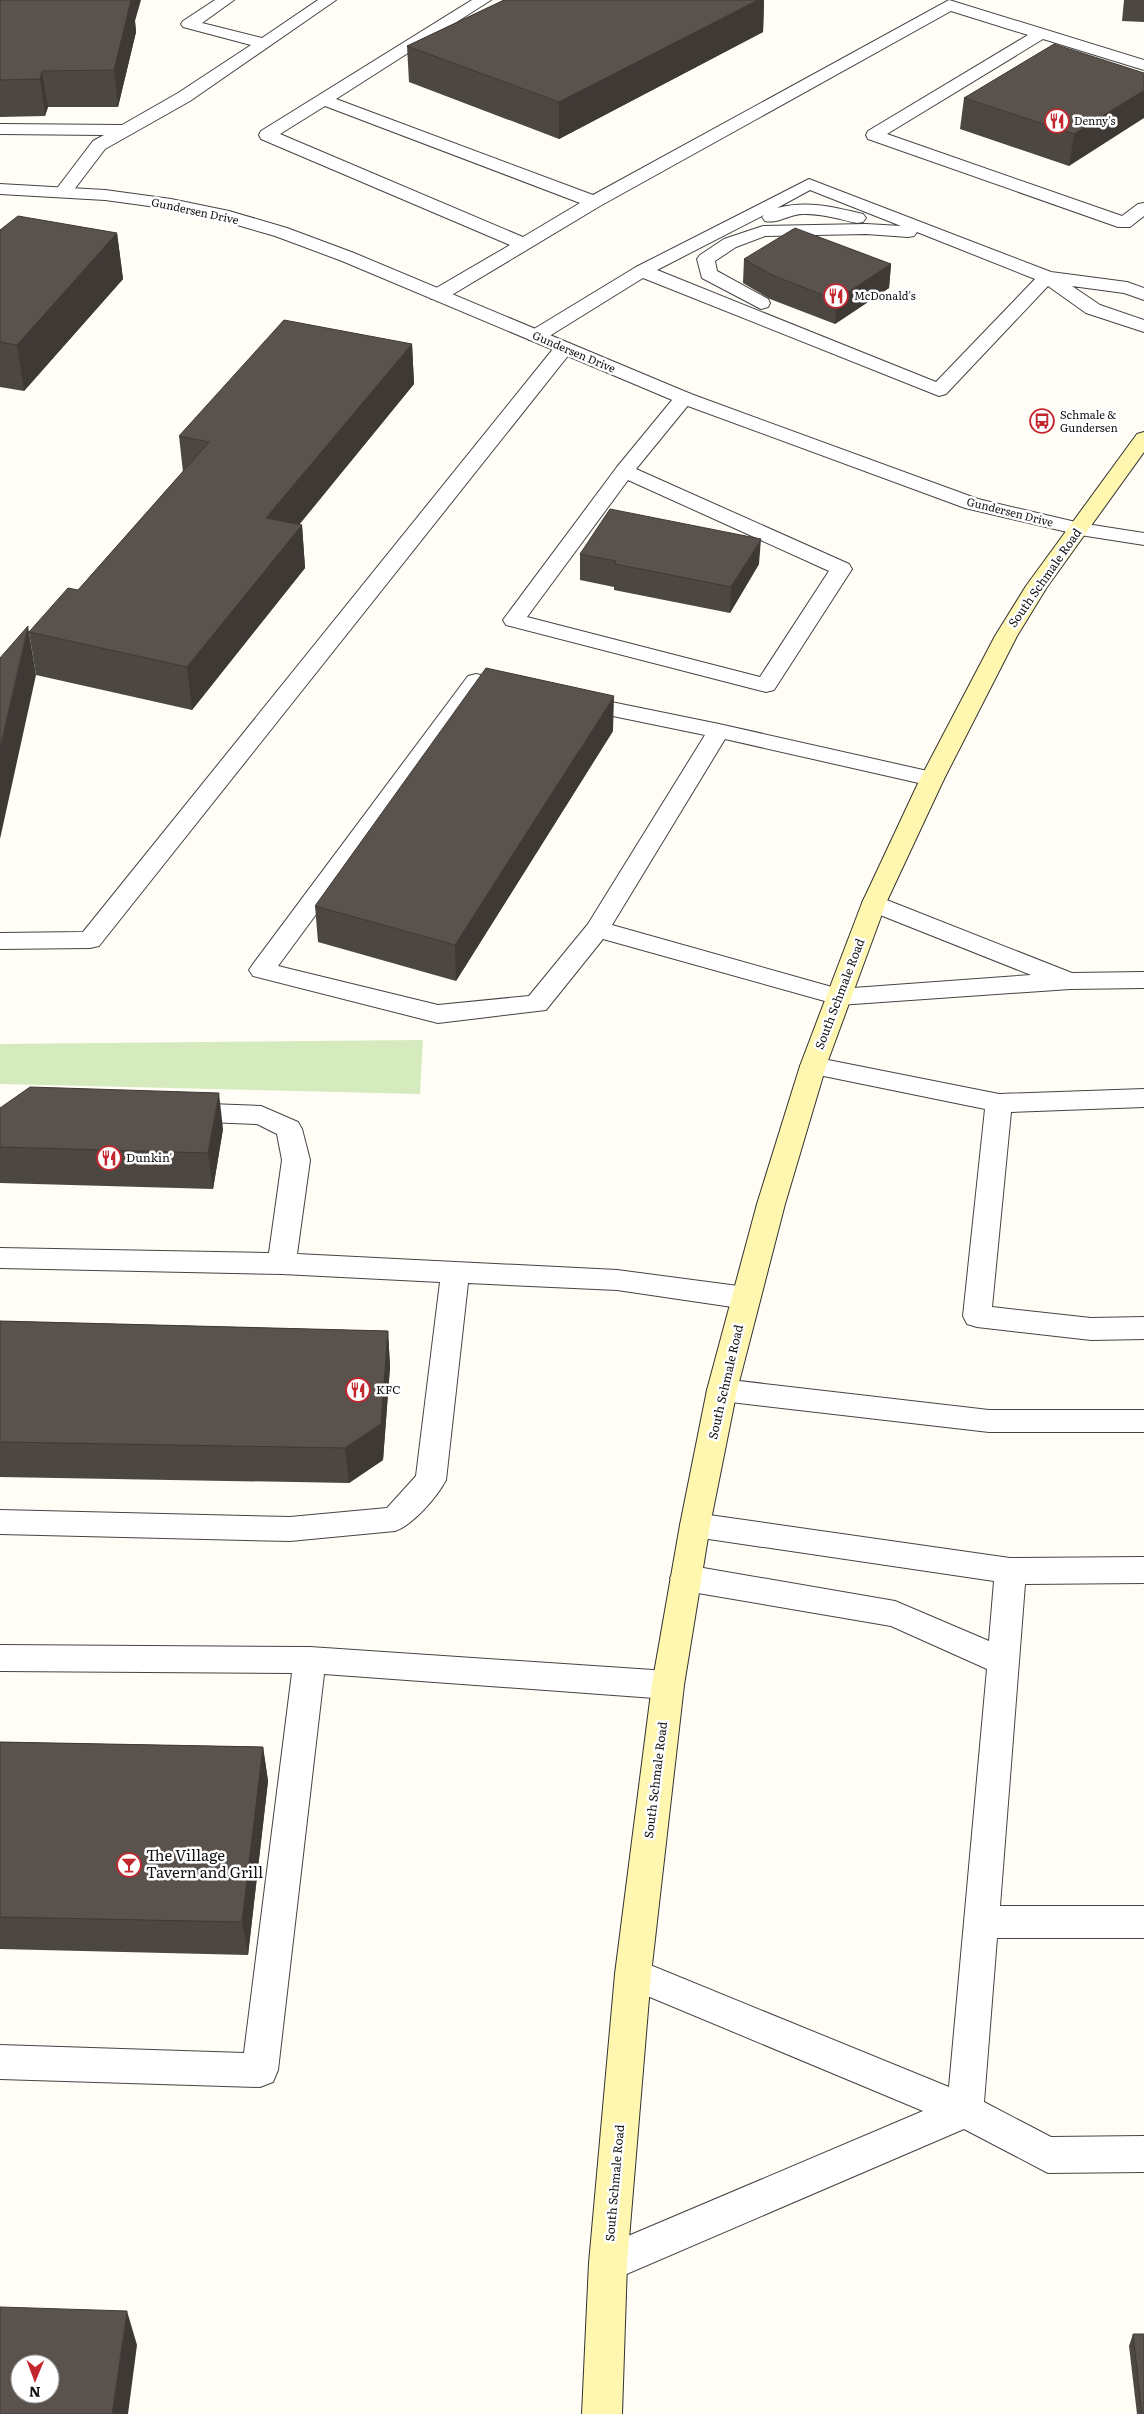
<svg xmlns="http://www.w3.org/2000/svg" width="1144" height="2414" viewBox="0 0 1144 2414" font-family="Literata,serif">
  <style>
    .green { fill: #d5ebbd }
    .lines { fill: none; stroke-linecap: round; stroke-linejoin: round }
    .lane-casing { stroke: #444; stroke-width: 2 }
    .street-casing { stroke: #444; stroke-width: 2 }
    .secondary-casing { stroke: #333; stroke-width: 2 }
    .lane { fill: #fff; fill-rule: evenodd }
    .street { fill: #fff; fill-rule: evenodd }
    .secondary { fill: #fff6b0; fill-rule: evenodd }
    .wall { fill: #4d4742 }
    .shaded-wall { fill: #3f3936 }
    .building { fill: #5a524d; stroke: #3f3936; fill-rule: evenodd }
    .labels { text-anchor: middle; stroke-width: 5; stroke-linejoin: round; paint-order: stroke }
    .far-poi-label { font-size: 11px; fill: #111; stroke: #fff; text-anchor: start }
    .far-street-label { font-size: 11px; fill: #111; stroke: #fff }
    .street-label { font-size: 12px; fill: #111; stroke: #fff }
    .poi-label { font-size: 12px; fill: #111; stroke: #fff; text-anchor: start }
    .near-poi-label { font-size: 15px; fill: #111; stroke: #fff; text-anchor: start }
  </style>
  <rect width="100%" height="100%" fill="#fffdf5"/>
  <path class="green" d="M423 1040 420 1094 0 1084V1044Z"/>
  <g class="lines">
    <g class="lane-casing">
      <g id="lane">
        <path d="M215 0H234L202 23 262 38 318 0H336L190 101 105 149 70 195H58L55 191 93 141 104 135 0 134V124L122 125 178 93 251 45 183 27 181 24 183 21Z"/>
        <path d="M472 0H491L336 99 593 195 949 0 1144 60V70L1043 39 887 134 1122 216 1138 204 1144 203V216L1130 227H1118L868 139 866 135 868 131 1028 35 951 11 600 206 445 299H431L429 295 431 291 510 245 261 139 259 135 261 131ZM325 106 580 203 523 237 280 134Z"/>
        <path d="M809 179 1051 272 1127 282 1144 288V300L1124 293 1072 286 1100 305 1144 320V332L1086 313 1048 286 946 394 939 396 643 278 543 340H529L527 336 529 332 636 267ZM810 190 901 226 866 224 763 226 724 239 700 255 697 259 702 278 761 309 768 307 770 303 768 299 717 271 715 261 736 247 765 236 866 234 908 237 914 236 917 232 1035 279 936 382 657 270 764 215 762 217 765 221C778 224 789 214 803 214 821 213 839 219 857 223L863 222 866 218 863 214C834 207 807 200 777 208Z"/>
        <path d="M564 342 571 344 574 348 571 352 99 946 90 948 0 949V933L83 932 557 344Z"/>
        <path d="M684 392 691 394 694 398 636 469 849 564 852 569 774 690 766 692 758 690 506 625 503 620 617 467 677 394ZM628 480 829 571 760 677 527 617Z"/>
        <path d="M476 674 506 681 509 686 506 691 498 693 482 689 278 966 438 1005 529 996 588 924 705 735 569 707 566 702 569 697 577 695 719 724 932 772 940 774 944 779 940 784 932 786 725 739 612 925 839 989 1031 975 865 909 862 903 865 897 874 895 1072 973 1144 972V988L1070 989 839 1005 603 939 546 1010 438 1023 253 976 249 970 253 964 468 676Z"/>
        <path d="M813 1057 999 1094 1144 1089V1107L1011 1112 992 1307 1091 1318 1144 1317V1339L1091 1340 977 1327 967 1324 963 1316 985 1109 804 1072 800 1066 804 1060Z"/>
        <path d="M183 1103 261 1106 298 1122 302 1129 310 1160 297 1254 617 1270 746 1287 756 1291 760 1298 756 1305 746 1309 617 1290 468 1283 446 1480C437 1497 413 1525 395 1531L290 1541 0 1534V1510L290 1517 387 1508 416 1476 440 1282 282 1274 0 1268V1248L269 1253 282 1160 277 1134 257 1124 183 1121 174 1119 170 1112 174 1105Z"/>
        <path d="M722 1379 989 1410H1144V1432H989L722 1401 712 1398 707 1390 712 1382Z"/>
        <path d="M695 1513 1010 1558 1144 1557V1583L1025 1584 1000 1906H1144V1938H997L984 2102 1051 2137 1144 2136V2172L1048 2173 964 2129 608 2282 595 2276 589 2263 595 2250 923 2111 621 1985 615 1974 621 1963 633 1958 949 2087 987 1669 891 1626 686 1591 675 1587 670 1578 675 1569 686 1565 895 1601 989 1641 994 1581 695 1537 684 1534 680 1525 684 1516Z"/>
        <path d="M0 1645 310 1647 668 1671 679 1675 684 1685 679 1695 668 1699 324 1674 278 2070 273 2082 260 2087 0 2079V2045L244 2053 292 1673 0 1671Z"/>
      </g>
    </g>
    <g class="street-casing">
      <path id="street" d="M0 184 105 190 171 199 229 211 287 228 354 253 691 394 978 499 1080 523 1144 533V545L1080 535 965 508 677 402 342 261 275 236 220 220 171 209 105 200 0 194Z"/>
    </g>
    <g class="secondary-casing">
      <path id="secondary" d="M1144 432V452L1047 587 1017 636 944 779 886 903 826 1066 785 1204 737 1390 710 1525 684 1685 651 1974 627 2263 622 2414H582L589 2263 615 1974 652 1685 680 1525 707 1390 757 1204 800 1066 862 903 920 779 995 636 1026 586 1137 434Z"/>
    </g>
    <use href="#lane" class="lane"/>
    <use href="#street" class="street"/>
    <use href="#secondary" class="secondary"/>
  </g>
  <g class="wall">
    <path d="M0 0 135 21 136 32 118 107H48L45 116 0 117Z"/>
    <path d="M504 0H764L763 32 559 139 409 82 407 46Z"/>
    <path d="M1124 0H1144V22L1122 21Z"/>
    <path d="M1144 73 1069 166 960 129 964 98Z"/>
    <path d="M0 230 117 233 123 279 24 391 0 387Z"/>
    <path d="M744 259 891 264 889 288 835 324 770 299 743 283Z"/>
    <path d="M412 344 414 384 299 525H302L305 568 192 710 36 675 29 632 78 590 183 472 179 436Z"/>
    <path d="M580 554 759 564 730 613 614 590V587L580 580Z"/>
    <path d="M613 731 456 981 318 942 315 906Z"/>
    <path d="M0 1108 223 1129 213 1189 0 1183Z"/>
    <path d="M0 1321 388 1331 390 1367 383 1460 349 1483 0 1477Z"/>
    <path d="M0 1742 263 1747 268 1781 248 1955 0 1949Z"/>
    <path d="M1133 2334 1144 2414H1137L1129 2346Z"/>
  </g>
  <g class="shaded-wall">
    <path d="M129 0H141L135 21 136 32 118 107 114 70Z"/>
    <path d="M758 0H764L763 32 559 139V102Z"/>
    <path d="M42 71 48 107 45 116 40 79Z"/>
    <path d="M1144 90V118L1069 166 1074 134Z"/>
    <path d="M117 233 123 279 24 391 17 345Z"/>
    <path d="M891 264 889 288 835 324 836 300Z"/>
    <path d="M412 344 414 384 270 560 266 518Z"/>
    <path d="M302 525 305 568 192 710 187 667Z"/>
    <path d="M761 539 759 564 730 613 731 587Z"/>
    <path d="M28 626 36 675 0 839V748Z"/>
    <path d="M614 696 613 731 456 981 455 945Z"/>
    <path d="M219 1093 223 1129 213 1189 208 1153Z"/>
    <path d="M388 1331 390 1367 383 1460 349 1483 345 1448Z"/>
    <path d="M263 1747 268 1781 248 1955 242 1922Z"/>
    <path d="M127 2311 137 2345 128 2414H112Z"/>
  </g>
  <g class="building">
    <path d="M0 0H131L114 70 42 71 40 79 0 80Z"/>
    <path d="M504 0H758L559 102 407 46Z"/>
    <path d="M1054 44 1144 73V90L1074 134 964 98Z"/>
    <path d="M18 216 117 233 17 345 0 342V230Z"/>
    <path d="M795 228 891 264 836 300 772 275 744 259Z"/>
    <path d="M284 320 412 344 266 518 302 525 187 667 29 632 68 588 78 590 209 442 179 436Z"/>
    <path d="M610 509 761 539 731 587 615 564 616 561 580 554Z"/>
    <path d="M28 626 0 748V658Z"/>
    <path d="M486 668 614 696 455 945 315 906Z"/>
    <path d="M30 1087 219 1093 208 1153 0 1147V1108Z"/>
    <path d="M0 1321 388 1331 381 1424 345 1448 0 1442Z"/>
    <path d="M0 1742 263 1747 242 1922 0 1917Z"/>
    <path d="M0 2307 127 2311 112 2414H0ZM20 2364H50V2394H20Z"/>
    <path d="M1133 2334H1144V2414H1142Z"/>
  </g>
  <defs>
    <g id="restaurant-ring" transform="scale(1.25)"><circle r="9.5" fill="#fff" stroke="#c4262e" stroke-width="1.5"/><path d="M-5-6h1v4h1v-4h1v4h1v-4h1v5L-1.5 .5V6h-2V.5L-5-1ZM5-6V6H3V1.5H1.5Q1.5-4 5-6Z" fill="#c4262e"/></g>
    <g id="bus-ring" transform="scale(1.25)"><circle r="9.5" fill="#fff" stroke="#c4262e" stroke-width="1.5"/><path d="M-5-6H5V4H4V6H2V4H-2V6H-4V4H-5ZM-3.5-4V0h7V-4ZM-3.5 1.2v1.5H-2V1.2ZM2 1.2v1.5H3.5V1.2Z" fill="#c4262e"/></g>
    <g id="bar-ring" transform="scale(1.25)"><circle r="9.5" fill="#fff" stroke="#c4262e" stroke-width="1.5"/><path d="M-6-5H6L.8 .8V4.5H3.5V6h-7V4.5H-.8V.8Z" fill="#c4262e"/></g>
  </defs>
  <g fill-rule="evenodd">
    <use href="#restaurant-ring" x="1057" y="121"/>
    <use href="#restaurant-ring" x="836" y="296"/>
    <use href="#bus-ring" x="1042" y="421"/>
    <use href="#restaurant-ring" x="109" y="1158"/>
    <use href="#restaurant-ring" x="358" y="1390"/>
    <use href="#bar-ring" x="129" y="1865"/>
  </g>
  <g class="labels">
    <g class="far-poi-label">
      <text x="1074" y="125">Denny's</text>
      <text x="854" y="300">McDonald's</text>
      <text x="1060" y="419">Schmale &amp;<tspan x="1060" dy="13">Gundersen</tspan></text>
    </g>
    <g class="far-street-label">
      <text transform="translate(195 211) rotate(12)" y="4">Gundersen Drive</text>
      <text transform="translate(574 352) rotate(23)" y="4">Gundersen Drive</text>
      <text transform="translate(1010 512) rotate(14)" y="4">Gundersen Drive</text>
    </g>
    <g class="street-label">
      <text transform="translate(1045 578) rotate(-55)" y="4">South Schmale Road</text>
      <text transform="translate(840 994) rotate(-69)" y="4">South Schmale Road</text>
      <text transform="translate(726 1382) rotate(-77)" y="4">South Schmale Road</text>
      <text transform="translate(656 1780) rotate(-83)" y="4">South Schmale Road</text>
      <text transform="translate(615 2183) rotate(-85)" y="4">South Schmale Road</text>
    </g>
    <g class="poi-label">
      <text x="126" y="1162">Dunkin'</text>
      <text x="376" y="1394">KFC</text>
    </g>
    <g class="near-poi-label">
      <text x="146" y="1861">The Village<tspan x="146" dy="17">Tavern and Grill</tspan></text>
    </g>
  </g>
  <g transform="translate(35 2379) rotate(181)"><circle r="24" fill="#ffffff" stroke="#a0a0a0"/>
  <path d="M0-4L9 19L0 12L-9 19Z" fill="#c4262e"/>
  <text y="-8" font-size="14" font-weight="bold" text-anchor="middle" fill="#111111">N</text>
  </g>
</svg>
